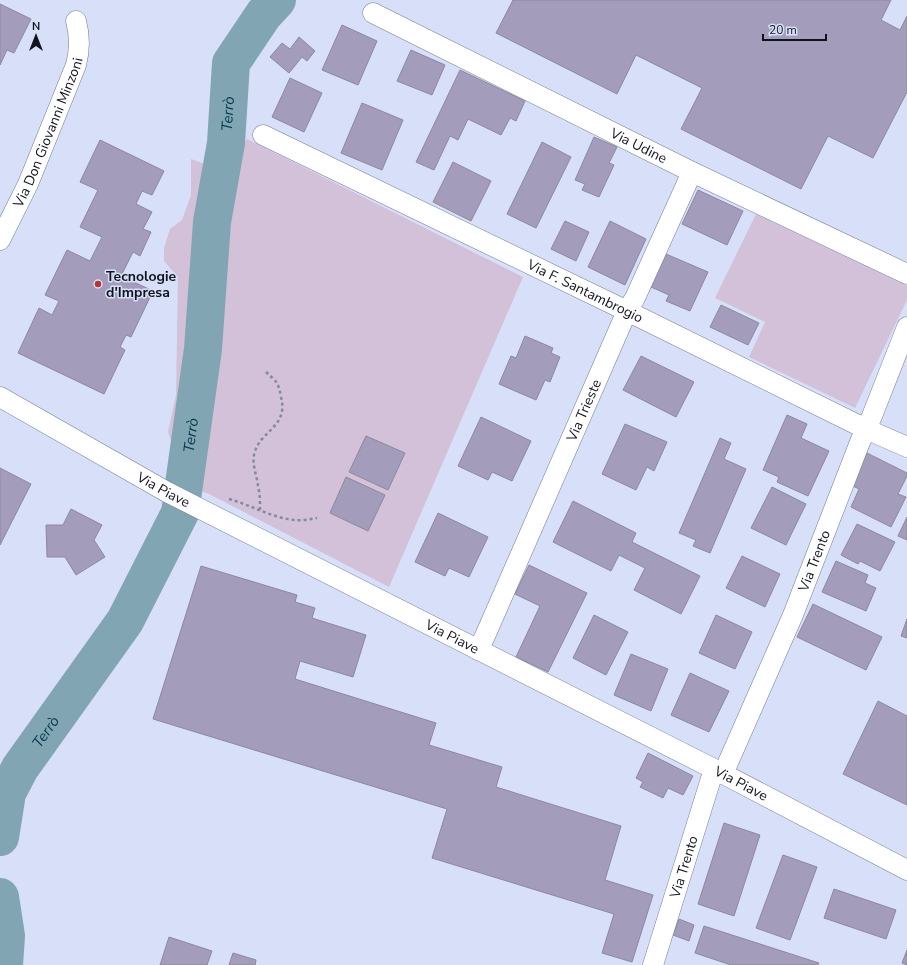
<svg xmlns="http://www.w3.org/2000/svg" width="907" height="965" viewBox="0 0 907 965" font-family="'Nunito Sans',sans-serif">
  <style>
    .green { fill: #d3c0d9 }
    .lines { fill: none; stroke-linecap: round; stroke-linejoin: round }
    .river { stroke: #82a5b4; stroke-width: 38 }
    .building { fill: #a39dbb; stroke: #8d87a0 }
    .minor-casing { stroke: #757c94; stroke-width: 21 }
    .path { stroke: #848a9d; stroke-width: 2.5; stroke-dasharray: 3 3; stroke-linecap: butt }
    .minor { stroke: #fff; stroke-width: 20 }
    .poi-dot { fill: #bf312b; stroke: #d7dff9; stroke-width: 1.5 }
    .labels { text-anchor: middle; stroke-width: 3; stroke-linejoin: round; paint-order: stroke }
    .street-label { font-size: 14px; fill: #11141d; stroke: #d7dff9 }
    .poi-label { font-size: 14px; font-weight: bold; fill: #11141d; stroke: #d7dff9; text-anchor: start }
    .water-label { font-size: 15px; font-style: italic; fill: #02394a; stroke: #d7dff9 }
  </style>
  <rect width="100%" height="100%" fill="#d7dff9"/>
  <g class="green">
    <path d="M247 139 523 277 389 587 209 494 188 486 216 317 215 301 223 279 227 248 217 226 222 194 227 171Z"/>
    <path d="M191 159 213 167 207 219 201 326 180 465 168 432 176 395 178 277 164 261V248L170 229 182 220 191 195Z"/>
    <path d="M756 214 907 286V300L855 408 749 357 765 322 715 298Z"/>
  </g>
  <g class="lines">
    <g class="river">
      <path id="s1" d="M0 837 7 793 20 768 125 621 180 513 203 349 212 222 226 143 231 63 264 14 277 0"/>
      <path d="M0 897 6 936 4 965"/>
    </g>
  </g>
  <g class="building">
    <path d="M513 0H891L881 20 900 30 907 16V92L873 158 828 136 801 189 681 129 702 88 636 55 617 94 496 33Z"/>
    <path d="M0 4 31 19 14 53 7 50 0 65Z"/>
    <path d="M342 25 377 41 358 85 322 70Z"/>
    <path d="M299 37 315 51 307 61 302 57 289 73 270 57 282 43 290 49Z"/>
    <path d="M411 50 445 65 432 95 397 81Z"/>
    <path d="M460 70 525 101 516 121 510 118 501 135 468 119 458 140 450 136 434 170 416 162Z"/>
    <path d="M290 78 322 93 304 132 272 117Z"/>
    <path d="M362 103 403 120 382 170 341 153Z"/>
    <path d="M594 137 617 147 609 163 614 165 599 197 582 190 585 184 575 180Z"/>
    <path d="M100 140 164 171 152 195 142 191 136 204 152 212 143 229 151 232 140 256 133 252 121 276 153 291 131 337 126 335 120 347 125 350 104 394 18 353 39 308 52 315 59 301 45 295 67 250 90 261 102 237 80 227 98 190 80 182Z"/>
    <path d="M542 142 571 157 536 228 507 214Z"/>
    <path d="M453 162 491 181 471 221 433 202Z"/>
    <path d="M698 190 743 211 727 245 682 224Z"/>
    <path d="M565 221 589 232 576 261 551 249Z"/>
    <path d="M610 221 646 239 625 285 588 267Z"/>
    <path d="M666 254 708 272 690 311 666 301 669 295 651 287Z"/>
    <path d="M721 305 759 323 748 345 710 327Z"/>
    <path d="M525 336 553 348 551 353 560 357 550 382 545 380 536 400 499 384 511 356 516 358Z"/>
    <path d="M641 356 694 382 676 417 623 390Z"/>
    <path d="M787 415 807 424 801 438 829 451 808 496 777 482 779 477 763 470Z"/>
    <path d="M481 417 531 441 512 481 492 472 488 480 458 466Z"/>
    <path d="M625 424 667 442 654 471 647 467 636 490 602 474Z"/>
    <path d="M366 436 405 453 388 490 349 472Z"/>
    <path d="M720 438 731 443 724 459 746 469 710 553 693 546 696 540 679 533Z"/>
    <path d="M867 453 907 473V476L898 494 906 497 891 527 851 507 859 489 851 485Z"/>
    <path d="M0 468 31 484 0 545Z"/>
    <path d="M346 477 385 495 368 531 330 513Z"/>
    <path d="M772 487 806 504 786 545 751 528Z"/>
    <path d="M573 501 636 533 632 542 700 576 681 614 634 590 645 568 619 555 611 571 553 542Z"/>
    <path d="M71 509 102 525 94 540 105 557 76 575 65 557H47L46 525H63Z"/>
    <path d="M438 513 488 537 469 577 449 568 445 576 415 562Z"/>
    <path d="M907 517V540L898 536Z"/>
    <path d="M857 524 895 542 880 571 860 561 858 564 841 555Z"/>
    <path d="M742 556 780 574 765 607 726 588Z"/>
    <path d="M836 561 868 575 865 583 876 588 866 611 822 592Z"/>
    <path d="M529 565 587 593 548 672 516 657 540 606 515 594Z"/>
    <path d="M201 566 297 595 295 602 315 608 312 618 366 635 353 677 300 661 295 679 436 723 429 745 502 767 496 787 621 826 605 880 653 895 632 962 602 953 614 914 432 858 447 809 153 719Z"/>
    <path d="M813 604 882 637 866 670 797 637Z"/>
    <path d="M594 615 628 632 606 675 573 658Z"/>
    <path d="M716 615 752 632 735 669 699 653Z"/>
    <path d="M907 619V638L901 636Z"/>
    <path d="M631 654 668 669 651 711 614 695Z"/>
    <path d="M690 673 729 691 709 732 671 715Z"/>
    <path d="M878 701 907 716V805L843 774Z"/>
    <path d="M648 753 693 776 683 795 668 788 663 798 640 787 643 782 636 778Z"/>
    <path d="M724 823 760 835 734 916 698 904Z"/>
    <path d="M783 855 817 867 790 940 756 928Z"/>
    <path d="M834 889 896 910 886 939 824 918Z"/>
    <path d="M679 919 694 925 689 941 673 935Z"/>
    <path d="M704 926 819 963 818 965H731L695 953Z"/>
    <path d="M169 937 212 951 207 965H160Z"/>
    <path d="M907 950V965L902 963Z"/>
    <path d="M233 953 256 960 255 965H229Z"/>
  </g>
  <g class="lines">
    <g class="minor-casing">
      <g id="minor">
        <path id="s2" d="M373 13 692 172 907 274"/>
        <path id="s3" d="M263 135 627 311 866 429 907 447"/>
        <path id="s4" d="M0 240 28 184 76 65C80 50 80 36 76 21"/>
        <path id="s5" d="M0 397 167 492 714 769 907 870"/>
        <path id="s6" d="M478 650 485 636 627 311 635 298 692 172"/>
        <path id="s7" d="M723 774 793 615 860 442 872 416 907 327"/>
        <path id="s8" d="M653 965 714 769"/>
      </g>
    </g>
    <g class="path">
      <path d="M229 499C251 505 272 518 295 520 302 521 310 519 317 518"/>
      <path d="M260 510C260 502 260 494 258 486 257 476 252 465 254 455 259 430 289 428 281 397 278 382 278 383 266 372"/>
    </g>
    <use href="#minor" class="minor"/>
  </g>
  <circle class="poi-dot" cx="98" cy="284" r="4"/>
  <g class="labels">
    <g class="street-label">
      <text dy="5" stroke="none"><textPath href="#s4" startOffset="118">Via Don Giovanni Minzoni</textPath></text>
      <text dy="5" stroke="none"><textPath href="#s2" startOffset="297">Via Udine</textPath></text>
      <text dy="5" stroke="none"><textPath href="#s3" startOffset="358">Via F. Santambrogio</textPath></text>
      <text dy="5" stroke="none"><textPath href="#s6" startOffset="262">Via Trieste</textPath></text>
      <text dy="5" stroke="none"><textPath href="#s5" startOffset="188">Via Piave</textPath></text>
      <text dy="5" stroke="none"><textPath href="#s7" startOffset="232">Via Trento</textPath></text>
      <text dy="5" stroke="none"><textPath href="#s5" startOffset="512">Via Piave</textPath></text>
      <text dy="5" stroke="none"><textPath href="#s5" startOffset="836">Via Piave</textPath></text>
      <text dy="5" stroke="none"><textPath href="#s8" startOffset="103">Via Trento</textPath></text>
    </g>
    <g class="poi-label">
      <text x="106" y="281">Tecnologie<tspan x="106" dy="16">d'Impresa</tspan></text>
    </g>
    <g class="water-label">
      <text dy="5" stroke="none"><textPath href="#s1" startOffset="777">Terrò</textPath></text>
      <text dy="5" stroke="none"><textPath href="#s1" startOffset="453">Terrò</textPath></text>
      <text dy="5" stroke="none"><textPath href="#s1" startOffset="117">Terrò</textPath></text>
    </g>
  </g>
  <g transform="translate(36 36)" stroke="#d7dff9" stroke-width="3" paint-order="stroke">
  <path d="M0-3L7 15L0 10L-7 15Z" fill="#11141d"/>
  <text y="-6" font-size="11" font-weight="bold" text-anchor="middle" fill="#11141d">N</text>
  </g>
  <path d="M763 34v6h63v-6" fill="none" stroke="#11141d" stroke-width="2"/>
  <text x="769" y="34" font-size="12" fill="#11141d" stroke="#d7dff9" stroke-width="3" paint-order="stroke">20 m</text>
</svg>
